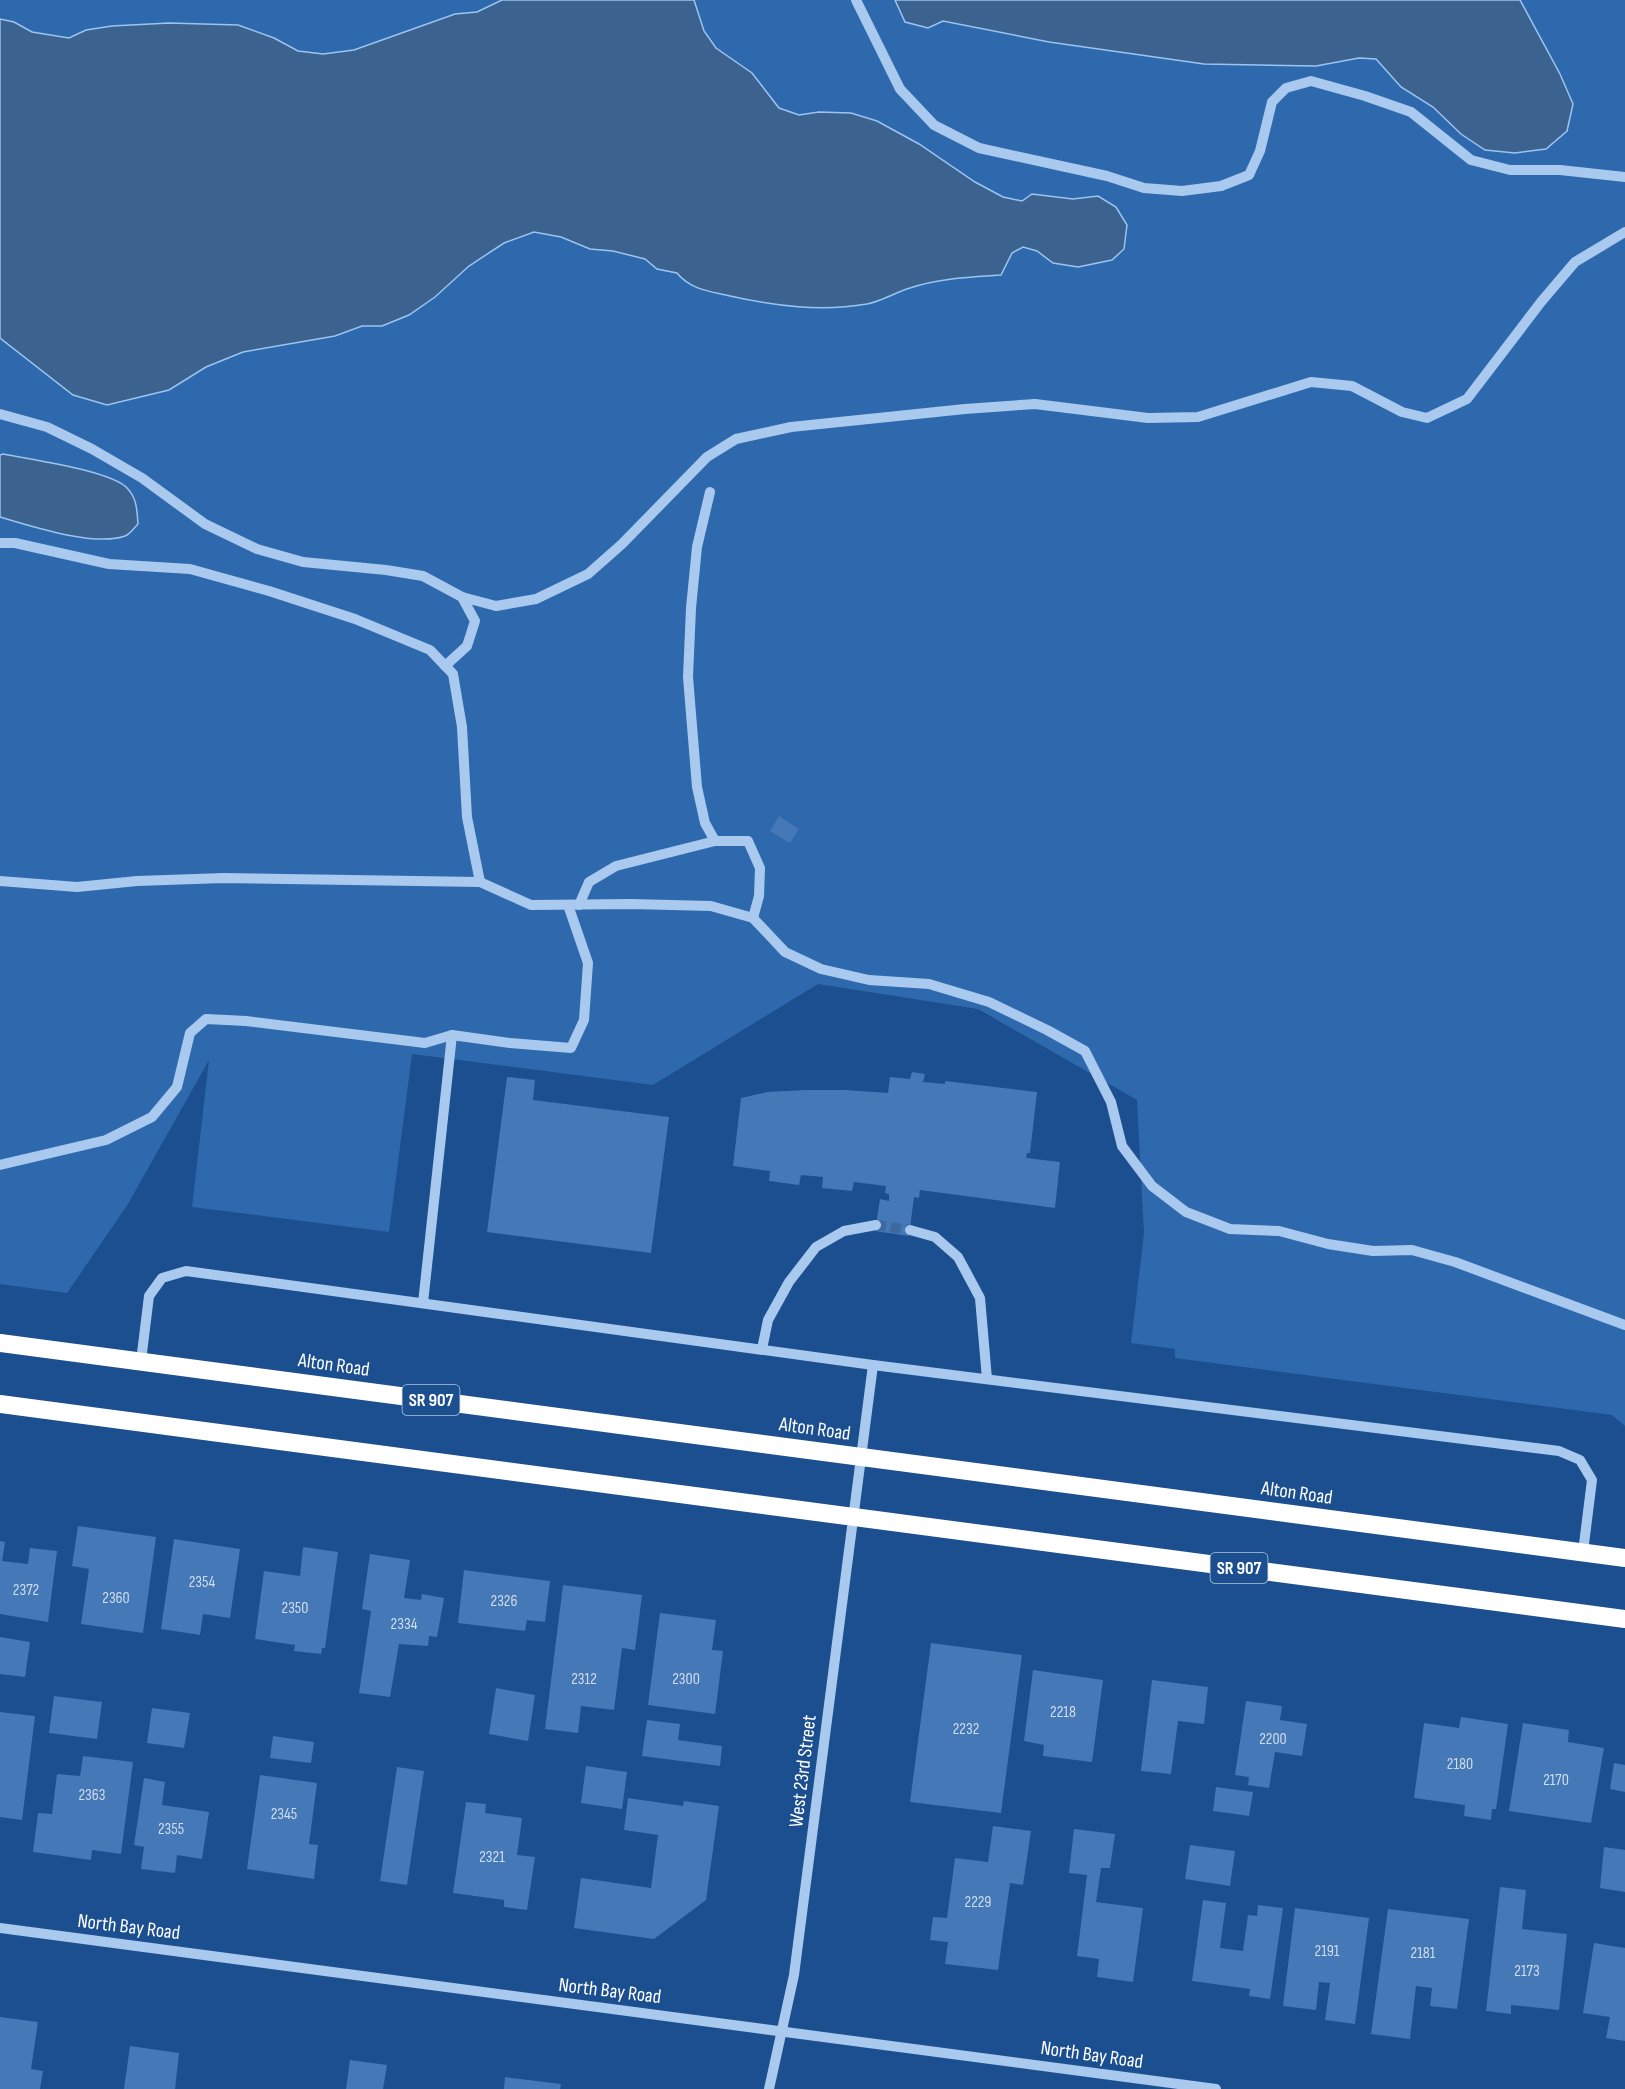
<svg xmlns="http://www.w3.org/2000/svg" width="1625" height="2089" viewBox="0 0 1625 2089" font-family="'Sofia Sans Condensed',sans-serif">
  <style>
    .green { fill: #2e69ad }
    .water { fill: #3c6290; stroke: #9cc4f0; stroke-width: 1.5 }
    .building { fill: #4478b7 }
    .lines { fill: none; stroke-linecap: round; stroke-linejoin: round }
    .minor-tunnel { stroke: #3d69a0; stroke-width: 10; stroke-dasharray: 10 5; stroke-linecap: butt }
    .minor { stroke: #a9c9ee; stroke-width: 10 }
    .highway { stroke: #fff; stroke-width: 18 }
    .labels { text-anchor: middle; stroke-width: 4.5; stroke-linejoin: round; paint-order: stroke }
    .number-label { font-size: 16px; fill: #d0dded }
    .shield { fill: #1b4f8f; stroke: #bbcadd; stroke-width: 1.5 }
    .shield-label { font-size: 18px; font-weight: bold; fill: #fff }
    .street-label { font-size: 20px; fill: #fff; stroke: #1b4f8f }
  </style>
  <rect width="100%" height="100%" fill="#1b4f8f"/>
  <path class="green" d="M0 0H1625V1426L1612 1415 1175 1358V1349L1131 1343 1144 1233 1137 1100 978 1009 818 984 653 1085 412 1054 389 1232 192 1207 209 1060 128 1204 67 1293 0 1284Z"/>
  <g class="water">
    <path d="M502 0H694L704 31 716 48 752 73 779 108 799 115 819 112 851 113 877 121 919 144 975 182 1003 197 1022 201 1032 194 1073 199 1098 196 1116 207 1127 225 1124 249 1112 260 1078 267 1053 263 1037 251 1023 247 1012 253 1001 275C972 277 939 278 910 288 896 292 882 301 867 304 821 312 775 306 730 296 709 291 691 290 677 273L657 269 645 259 613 251 590 249 561 237 534 232 504 243 469 266 435 297 409 315 382 326H362L335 336 243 352 206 367 169 390 107 405 73 395 0 338V19L14 22 32 32 69 38 86 30 112 26 169 23 238 25 274 38 298 51 323 54 354 50 455 14 477 12Z"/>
    <path d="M895 0H1520L1560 74 1573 104 1567 131 1546 149 1515 153 1485 150 1461 134 1433 107 1401 87 1376 59 1359 58 1316 66 1204 64 1049 42 943 21 928 28 905 22Z"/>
    <path d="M3 454C29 459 113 471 128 489 137 499 137 511 138 524 134 528 130 534 125 536 95 547 30 526 0 517V455Z"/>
  </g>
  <g class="building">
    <path d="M779 816 799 829 790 843 770 831Z"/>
    <path d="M912 1072 925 1074 923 1082 945 1084V1081L1037 1092 1030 1153H1027L1026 1158 1060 1162 1055 1208 920 1190 919 1198 914 1197 909 1236 875 1231 880 1199 889 1201V1194L885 1193 886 1186 854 1182 852 1191 822 1188 823 1177 801 1175 799 1185 769 1181 770 1171 733 1166 741 1098 767 1092 806 1090H846L888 1093 890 1077 910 1079Z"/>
    <path d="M507 1077 535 1080 533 1100 669 1117 651 1253 487 1232Z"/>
    <path d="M78 1526 156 1537 143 1633 81 1624 89 1569 72 1566Z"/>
    <path d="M174 1539 240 1549 230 1618 203 1614 200 1635 161 1629Z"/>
    <path d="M0 1541 5 1542 2 1561 28 1564 30 1548 57 1551 48 1622 0 1614Z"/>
    <path d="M303 1547 338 1552 325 1648H322L321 1654 294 1651 295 1645 255 1639 264 1571 300 1576Z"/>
    <path d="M370 1554 410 1560 404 1598 421 1600 422 1594 444 1598 437 1637 429 1636 428 1646 399 1644 390 1697 359 1693 371 1611 362 1609Z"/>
    <path d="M464 1570 550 1581 545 1622 527 1620 525 1631 458 1623Z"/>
    <path d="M563 1585 642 1595 635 1650 622 1648 614 1710 581 1706 578 1733 545 1729Z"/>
    <path d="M660 1613 716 1620 712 1650 723 1651 715 1714 648 1705Z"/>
    <path d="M0 1637 30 1642 25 1677 0 1674Z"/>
    <path d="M931 1643 1022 1655 1001 1813 910 1802Z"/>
    <path d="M1033 1670 1103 1680 1092 1762 1043 1756 1044 1745 1024 1741Z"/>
    <path d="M1152 1680 1208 1687 1204 1724 1178 1721 1171 1774 1141 1771Z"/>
    <path d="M496 1688 535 1695 528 1741 489 1734Z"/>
    <path d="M54 1696 102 1702 97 1739 49 1733Z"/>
    <path d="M1246 1701 1282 1706 1280 1720 1307 1724 1302 1756 1275 1752 1269 1788 1248 1785 1249 1777 1235 1775Z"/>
    <path d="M152 1708 190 1713 184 1748 147 1743Z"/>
    <path d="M0 1712 35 1716 22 1820 0 1817Z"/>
    <path d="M1461 1717 1508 1724 1496 1809H1492L1491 1820 1464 1816 1465 1805 1414 1798 1424 1723 1459 1728Z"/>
    <path d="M647 1720 680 1724 678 1740 722 1746 720 1766 642 1756Z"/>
    <path d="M1523 1723 1569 1730 1568 1742 1604 1748 1591 1823 1509 1811Z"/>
    <path d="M273 1736 314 1742 311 1763 270 1758Z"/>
    <path d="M83 1756 133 1762 121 1854 92 1850 91 1860 33 1852 38 1813 52 1814 57 1774 80 1776Z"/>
    <path d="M1614 1763 1625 1765V1792L1610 1789Z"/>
    <path d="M586 1766 627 1772 622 1809 581 1803Z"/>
    <path d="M397 1767 424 1771 407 1885 380 1881Z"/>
    <path d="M260 1775 317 1783 309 1844 318 1845 314 1879 247 1869Z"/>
    <path d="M144 1778 165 1782 162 1805 209 1812 202 1859 177 1855 175 1873 141 1869 144 1847 134 1845Z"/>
    <path d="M1216 1787 1253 1792 1249 1816 1213 1811Z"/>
    <path d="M628 1798 683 1806 684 1801 719 1806 706 1900 654 1939 574 1928 581 1878 651 1888 658 1835 624 1830Z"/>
    <path d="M466 1802 486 1804 485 1813 522 1818 517 1855 535 1857 527 1910 504 1907V1900L453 1893Z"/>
    <path d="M993 1826 1031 1831 1023 1885 1010 1883 998 1970 945 1964 948 1942 930 1940 933 1917 947 1918 955 1858 988 1862Z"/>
    <path d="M1074 1829 1115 1834 1110 1868H1101L1096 1902 1143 1908 1133 1982 1097 1977 1099 1959 1077 1956 1087 1875 1069 1873Z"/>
    <path d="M1190 1845 1235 1851 1230 1886 1185 1879Z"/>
    <path d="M1604 1847 1625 1850V1892L1600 1888Z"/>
    <path d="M1500 1887 1526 1890 1522 1929 1567 1934 1559 2010 1511 2005V2014L1486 2011Z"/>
    <path d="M1203 1900 1226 1903 1220 1948 1243 1951 1248 1915 1257 1916 1258 1905 1283 1908 1270 1999 1249 1996 1250 1989 1192 1981Z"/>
    <path d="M1295 1908 1369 1918 1355 2024 1325 2020 1330 1983 1319 1982 1316 2010 1283 2006Z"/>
    <path d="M1388 1909 1469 1919 1457 2009 1430 2006 1432 1988 1416 1986 1410 2039 1371 2034Z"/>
    <path d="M1594 1943 1625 1948V2041L1606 2038 1610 2017 1583 2013Z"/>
    <path d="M0 2017 38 2022 31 2069 43 2071 40 2089H0Z"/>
    <path d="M130 2046 179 2053 175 2089H124Z"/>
    <path d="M350 2060 387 2065 383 2089H346Z"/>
    <path d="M505 2077 561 2084 560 2089H504Z"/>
  </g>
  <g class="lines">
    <path class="minor-tunnel" d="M876 1225 910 1230"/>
    <g class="minor">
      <path d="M856 0 900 89 934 125 979 148 1107 176 1144 188 1182 191 1221 186 1249 175 1260 151 1272 102 1286 88 1311 81 1365 96 1411 112 1471 160 1510 170H1560L1625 177"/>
      <path d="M0 414 47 427 92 449 142 478 205 524 257 549 303 562 386 570 423 576 462 597 475 621 467 646 445 666"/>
      <path d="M710 492 697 547 691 608 688 677 697 787 705 823 715 841"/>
      <path d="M0 543H15L109 564 190 569 269 591 355 619 430 650 453 674 462 727 467 817 480 882"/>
      <path d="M462 597 496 606 536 599 588 574 622 544 707 457 736 439 791 427 965 409 1035 404 1148 418 1198 417 1311 382 1352 386 1402 412 1427 418 1467 399 1541 302 1575 262 1625 232"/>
      <path d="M0 881 77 887 137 881 224 878 480 882 531 905 631 904 711 906 753 918 785 952 821 969 869 980 929 984 989 1002 1047 1030 1085 1051 1111 1102 1122 1146 1152 1186 1186 1212 1230 1229 1279 1231 1328 1244 1373 1251 1412 1250 1455 1262 1625 1325"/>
      <path d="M579 905 589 882 616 866 715 841H748L760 868 759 896 753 918"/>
      <path d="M0 1165 106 1140 152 1117 177 1087 190 1033 206 1019 246 1021 425 1043 452 1035 510 1043 571 1048 584 1020 588 963 568 905"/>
      <path d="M910 1230 935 1237 958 1257 980 1298 987 1379"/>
      <path d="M423 1303 452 1035"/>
      <path d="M762 1349 768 1320 789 1282 816 1247 844 1231 876 1225"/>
      <path d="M141 1361 149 1296 162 1278 186 1271 873 1365 1559 1451 1580 1460 1592 1480 1583 1552"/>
      <path d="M0 1928 1216 2089"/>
      <path d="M769 2089 794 1975 873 1365"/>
    </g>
    <g class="highway">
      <path d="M0 1343 1625 1558"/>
      <path d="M0 1404 1625 1619"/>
    </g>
  </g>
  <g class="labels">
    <g class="number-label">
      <text x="202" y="1587">2354</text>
      <text x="26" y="1595">2372</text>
      <text x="116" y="1603">2360</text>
      <text x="504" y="1606">2326</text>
      <text x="295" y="1613">2350</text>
      <text x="404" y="1629">2334</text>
      <text x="584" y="1684">2312</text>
      <text x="686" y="1684">2300</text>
      <text x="1063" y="1717">2218</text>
      <text x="966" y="1734">2232</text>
      <text x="1273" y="1744">2200</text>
      <text x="1460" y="1769">2180</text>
      <text x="1556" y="1785">2170</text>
      <text x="92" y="1800">2363</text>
      <text x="284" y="1819">2345</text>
      <text x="171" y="1834">2355</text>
      <text x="492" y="1862">2321</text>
      <text x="978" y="1907">2229</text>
      <text x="1327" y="1956">2191</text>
      <text x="1423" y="1958">2181</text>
      <text x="1527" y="1976">2173</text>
    </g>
    <g class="shield">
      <rect x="402.5" y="1385" width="57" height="30" rx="4.5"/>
      <rect x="1210.5" y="1553" width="57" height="30" rx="4.5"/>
    </g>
    <g class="shield-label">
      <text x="431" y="1406">SR 907</text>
      <text x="1239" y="1574">SR 907</text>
    </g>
    <g class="street-label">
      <text transform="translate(334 1364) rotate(8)" y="7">Alton Road</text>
      <text transform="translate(815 1428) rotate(8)" y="7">Alton Road</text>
      <text transform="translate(1297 1492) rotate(8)" y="7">Alton Road</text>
      <text transform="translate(802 1771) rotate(-83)" y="7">West 23rd Street</text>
      <text transform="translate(129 1926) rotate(7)" y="7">North Bay Road</text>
      <text transform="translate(610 1990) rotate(7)" y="7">North Bay Road</text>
      <text transform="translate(1092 2054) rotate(8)" y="7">North Bay Road</text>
    </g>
  </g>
</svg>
